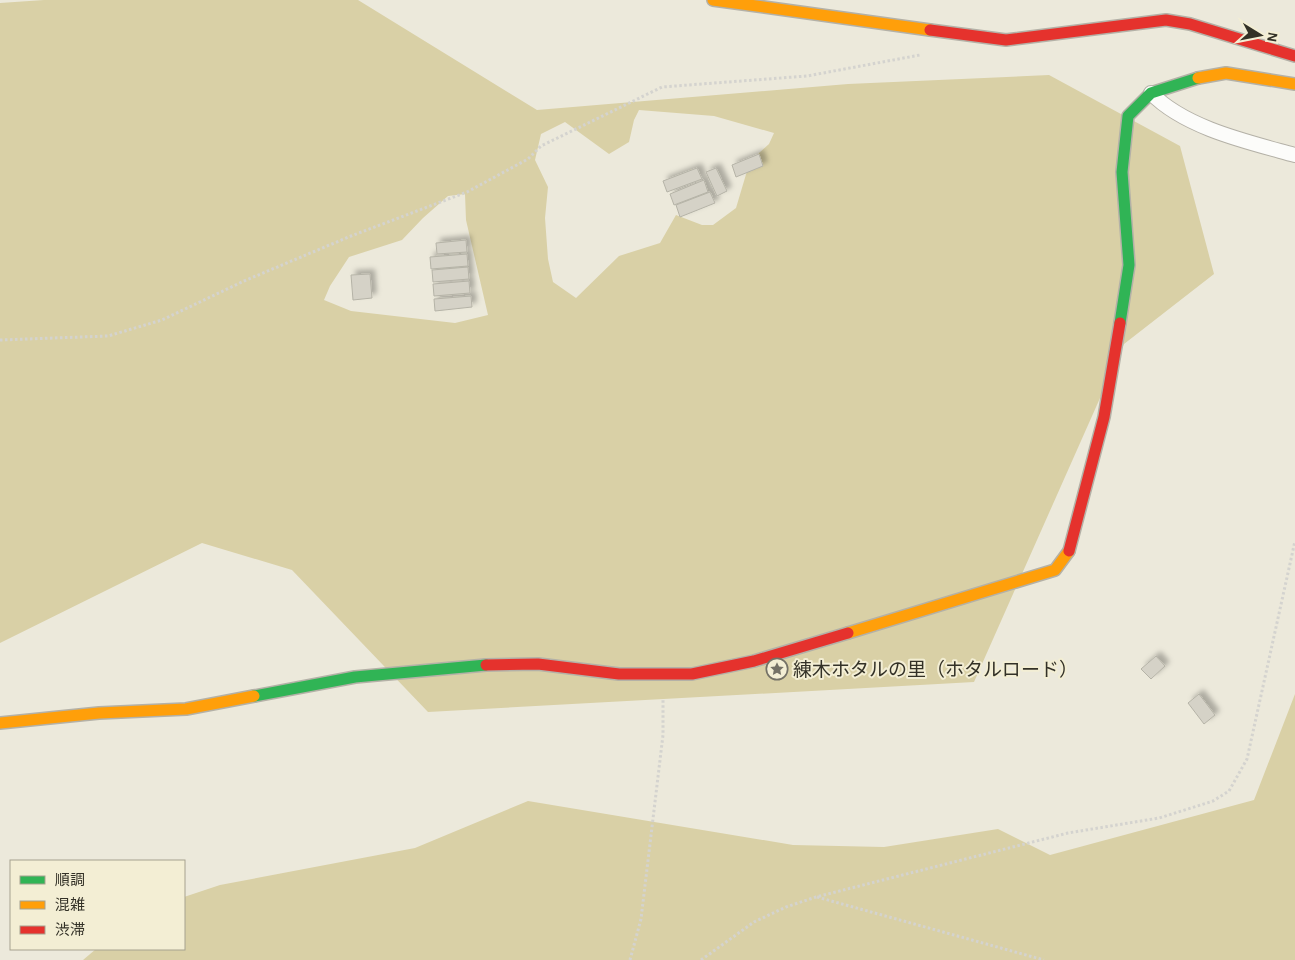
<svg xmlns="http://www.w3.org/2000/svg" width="1295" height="960" viewBox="0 0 1295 960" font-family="'Alegreya Sans','Noto Sans JP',sans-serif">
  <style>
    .green { fill: #d9d0a6; fill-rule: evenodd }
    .building { fill: #d5d2c7; stroke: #b5b3a7; filter: url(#shadow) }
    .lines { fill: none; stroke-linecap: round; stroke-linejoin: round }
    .lane-casing { stroke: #b4b1a7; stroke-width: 16 }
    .fast-casing { stroke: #b4b1a7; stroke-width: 14 }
    .slow-casing { stroke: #b4b1a7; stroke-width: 14 }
    .jam-casing { stroke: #b4b1a7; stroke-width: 14 }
    .path { stroke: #d4d3cf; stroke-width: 3; stroke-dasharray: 2.5 2.5; stroke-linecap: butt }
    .lane { stroke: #fcfcfa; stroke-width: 14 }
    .fast { stroke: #30b455; stroke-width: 11 }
    .slow { stroke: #ff9f0a; stroke-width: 11 }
    .jam { stroke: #e5322d; stroke-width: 11 }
    .labels { text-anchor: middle; stroke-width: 4; stroke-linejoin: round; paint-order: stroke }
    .poi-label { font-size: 19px; fill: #333127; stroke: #f3eed4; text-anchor: start }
  </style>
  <defs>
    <filter id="shadow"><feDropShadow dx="4.5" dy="-4.5" stdDeviation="2.5" flood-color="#0004"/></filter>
  </defs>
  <rect width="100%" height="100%" fill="#ece9db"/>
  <g class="green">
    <path d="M44 0H358L537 110 848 84 1049 75 1180 146 1214 274 1124 344 974 682 428 712 292 570 202 543 0 643V3ZM639 110 714 116 774 133 769 144 750 161 736 208 713 225H702L676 215 660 243 619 256 576 298 553 282 548 259 545 218 548 187 535 160 541 134 565 122 609 154 629 142 634 120ZM465 194 466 220 488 315 455 323 351 311 324 300 330 286 349 257 402 240 423 218 448 196Z"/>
    <path d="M1295 694V960H83L96 949H184V897L220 885 415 848 528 801 793 845 884 847 998 829 1050 855 1254 800Z"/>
  </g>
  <g class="building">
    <path d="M759 154 763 166 736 177 732 165Z"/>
    <path d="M697 168 702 179 667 192 663 181Z"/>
    <path d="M716 168 727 191 717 196 706 172Z"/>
    <path d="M704 180 708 192 674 205 670 194Z"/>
    <path d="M710 192 715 203 680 217 676 205Z"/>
    <path d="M466 240 467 252 437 254 436 243Z"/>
    <path d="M467 254 468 266 431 269 430 257Z"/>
    <path d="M468 267 469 279 433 282 432 270Z"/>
    <path d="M370 274 372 298 353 300 351 275Z"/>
    <path d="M469 281 470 293 434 296 433 284Z"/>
    <path d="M471 296 472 307 435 311 434 299Z"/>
    <path d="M1156 656 1165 666 1151 679 1141 669Z"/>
    <path d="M1199 694 1215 715 1204 724 1188 703Z"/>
  </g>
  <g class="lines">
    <g class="lane-casing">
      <path id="lane" d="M1151 93C1185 128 1248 142 1295 155"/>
    </g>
    <g class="fast-casing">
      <g id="fast">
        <path d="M1120 323 1129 265 1122 172 1128 116 1151 93 1198 78"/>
        <path d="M254 696 355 677 486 665"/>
      </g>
    </g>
    <g class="slow-casing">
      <g id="slow">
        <path d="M713 0 930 30"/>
        <path d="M1198 78 1226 73 1295 84"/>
        <path d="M848 633 1055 570 1069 551"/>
        <path d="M0 723 99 713 186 709 254 696"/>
      </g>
    </g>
    <g class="jam-casing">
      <g id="jam">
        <path d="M930 30 1006 40 1166 20 1190 24 1295 56"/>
        <path d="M1069 551 1104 417 1120 323"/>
        <path d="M486 665 538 664 619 674H692L754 661 848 633"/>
      </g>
    </g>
    <g class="path">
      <path d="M0 340 108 336 162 320 244 281 351 236 467 192 528 159 541 146 662 87 807 76 920 55"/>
      <path d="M817 897 1044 960"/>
      <path d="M630 960 641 919 663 735V699"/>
      <path d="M701 960 754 922 786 907 816 897 1068 833 1159 818 1213 801 1229 791 1247 759 1295 541"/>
    </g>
    <use href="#lane" class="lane"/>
    <use href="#fast" class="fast"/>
    <use href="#slow" class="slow"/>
    <use href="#jam" class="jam"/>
  </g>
  <defs>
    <g id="sight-ring" transform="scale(1.125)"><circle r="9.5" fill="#f3eed4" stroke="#747166" stroke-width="1.5"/><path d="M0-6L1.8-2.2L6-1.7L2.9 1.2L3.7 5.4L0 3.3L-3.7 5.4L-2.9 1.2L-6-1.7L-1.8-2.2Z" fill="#747166"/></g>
  </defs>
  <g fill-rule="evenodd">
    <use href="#sight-ring" x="777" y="669"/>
  </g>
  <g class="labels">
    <g class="poi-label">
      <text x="793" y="676">練木ホタルの里（ホタルロード）</text>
    </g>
  </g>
  <rect x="10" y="860" width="175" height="90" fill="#f3eed4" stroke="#a6a28f"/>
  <rect x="20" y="876" width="25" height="8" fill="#30b455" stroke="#a6a28f"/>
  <text x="55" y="885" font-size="15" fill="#333127">順調</text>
  <rect x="20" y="901" width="25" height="8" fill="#ff9f0a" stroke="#a6a28f"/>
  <text x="55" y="910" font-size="15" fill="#333127">混雑</text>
  <rect x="20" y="926" width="25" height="8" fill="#e5322d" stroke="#a6a28f"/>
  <text x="55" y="935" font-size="15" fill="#333127">渋滞</text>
  <g transform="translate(1260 35) rotate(100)" stroke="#f3eed4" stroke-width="4" paint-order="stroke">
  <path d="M0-4L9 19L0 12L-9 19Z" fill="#333127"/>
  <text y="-8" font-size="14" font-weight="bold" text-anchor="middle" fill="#333127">N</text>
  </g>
</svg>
